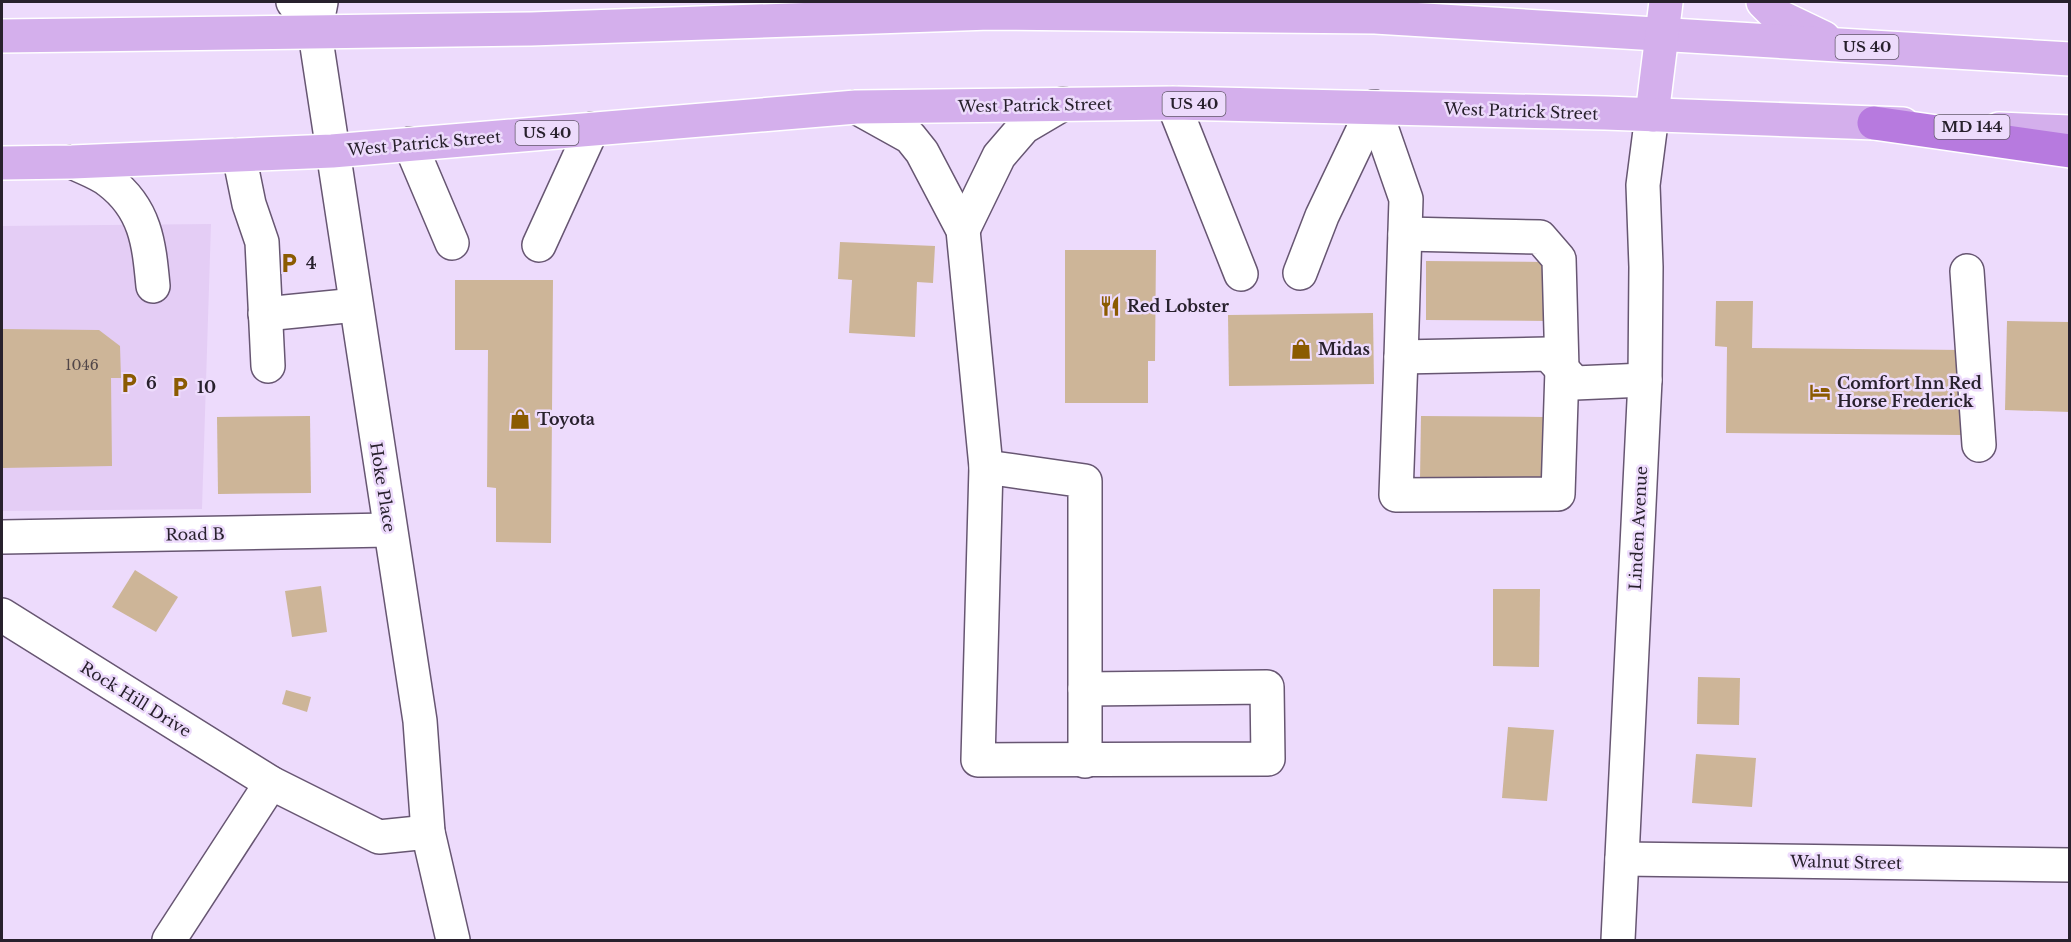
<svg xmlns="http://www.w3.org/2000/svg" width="2071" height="942" viewBox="0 0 2071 942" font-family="'Libre Baskerville',serif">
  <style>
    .built { fill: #e4cdf5 }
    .building { fill: #cdb598 }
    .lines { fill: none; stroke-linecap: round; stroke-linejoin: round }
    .minor-casing { stroke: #675672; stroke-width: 36 }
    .major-casing { stroke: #fff; stroke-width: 36 }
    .highway-casing { stroke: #fff; stroke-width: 36 }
    .minor { stroke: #fff; stroke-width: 33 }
    .major { stroke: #d4afec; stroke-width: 33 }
    .highway { stroke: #b77adf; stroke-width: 33 }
    .labels { text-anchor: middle; stroke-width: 5; stroke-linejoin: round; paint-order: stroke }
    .number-label { font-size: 14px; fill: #514648 }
    .shield { fill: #eddbfc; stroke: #63596b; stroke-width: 1.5 }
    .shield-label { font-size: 15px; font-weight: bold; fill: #28212d }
    .street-label { font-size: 16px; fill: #28212d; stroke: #eddbfc }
    .poi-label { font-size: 16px; font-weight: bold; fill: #28212d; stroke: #eddbfc; text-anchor: start }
  </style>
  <rect width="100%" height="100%" fill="#eddbfc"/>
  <path class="built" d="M211 224 202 509 2 511V226Z"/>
  <g class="building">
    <path d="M840 242 935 246 933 283 917 282 915 337 849 333 852 280 838 279Z"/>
    <path d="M1065 250H1156L1155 361H1148V403H1065Z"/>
    <path d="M1426 261 1549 262 1548 321 1426 320Z"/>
    <path d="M455 280H553L551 543 496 542V488L487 487 488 350H455Z"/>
    <path d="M1716 301H1753L1752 348 1964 350 1963 435 1726 433 1727 347 1715 346Z"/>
    <path d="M1373 313 1374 384 1229 386 1228 315Z"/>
    <path d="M2007 321 2070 322V412L2005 410Z"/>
    <path d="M2 329 99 330 120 346 121 378H111L112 466 2 468Z"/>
    <path d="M310 416 311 493 218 494 217 417Z"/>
    <path d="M1421 416 1545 417V480L1420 479Z"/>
    <path d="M135 570 178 597 156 632 112 607Z"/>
    <path d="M321 586 327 632 292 637 285 591Z"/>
    <path d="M1493 589H1540L1539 667 1493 666Z"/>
    <path d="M1698 677 1740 678 1739 725 1697 724Z"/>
    <path d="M286 690 311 697 307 712 282 704Z"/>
    <path d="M1508 727 1554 730 1547 801 1502 798Z"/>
    <path d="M1696 754 1756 758 1752 807 1692 803Z"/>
  </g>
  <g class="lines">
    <g class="minor-casing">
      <g id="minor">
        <path d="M293 2 315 33"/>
        <path d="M321 2 315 33 420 721 428 832 453 940"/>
        <path d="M1173 103 1241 274"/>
        <path d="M856 107 910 137 922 152 963 230 986 467 978 760 1268 759 1267 687 1085 689"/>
        <path d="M1374 107 1406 199 1401 357 1548 354 1575 383 1645 380"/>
        <path d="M410 144 452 243"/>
        <path d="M239 155 249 204 262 242 268 366"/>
        <path d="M72 162C84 168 99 173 109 181 146 209 149 244 153 286"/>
        <path d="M963 230 999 156 1024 127 1063 104"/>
        <path d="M539 245 592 129"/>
        <path d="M1967 271 1979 445"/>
        <path d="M1300 273 1322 216 1374 107"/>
        <path d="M265 314 356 305"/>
        <path d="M1401 357 1396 495 1558 494 1562 369 1559 259 1540 237 1405 234"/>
        <path d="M986 467 1085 481V761"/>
        <path d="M2 537 389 530"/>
        <path d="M2 615 271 783 379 837 428 832"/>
        <path d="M1622 859 2070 865"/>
        <path d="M169 940 271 783"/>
        <path d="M1618 940 1645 380 1646 267 1643 185 1652 115"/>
      </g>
    </g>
    <g class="major-casing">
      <g id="major">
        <path d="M1763 2 1776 15 1824 38"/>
        <path d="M2 36 531 29 990 13 1375 17 2070 59"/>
        <path d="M1652 115 1666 2"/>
        <path d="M1999 129 2070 132"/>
        <path d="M2 163 72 162 332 151 856 107 1173 103 1605 113 1903 124"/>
      </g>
    </g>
    <g class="highway-casing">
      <path id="highway" d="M1874 123 2070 151"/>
    </g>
    <use href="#minor" class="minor"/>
    <use href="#major" class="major"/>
    <use href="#highway" class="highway"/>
  </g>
  <defs>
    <g id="parking-bare" transform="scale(1.62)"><path d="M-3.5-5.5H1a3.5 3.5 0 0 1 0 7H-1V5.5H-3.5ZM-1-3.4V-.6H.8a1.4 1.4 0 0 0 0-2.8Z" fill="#8b5b01" stroke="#eddbfc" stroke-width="2.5" paint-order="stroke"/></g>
    <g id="restaurant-bare" transform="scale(1.62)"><path d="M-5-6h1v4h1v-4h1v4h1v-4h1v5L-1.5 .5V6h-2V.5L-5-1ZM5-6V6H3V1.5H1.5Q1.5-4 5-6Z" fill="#8b5b01" stroke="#eddbfc" stroke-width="2.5" paint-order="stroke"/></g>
    <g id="shop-bare" transform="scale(1.62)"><path d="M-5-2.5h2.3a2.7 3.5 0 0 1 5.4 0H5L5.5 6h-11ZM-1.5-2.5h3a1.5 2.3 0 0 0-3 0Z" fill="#8b5b01" stroke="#eddbfc" stroke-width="2.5" paint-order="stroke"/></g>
    <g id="hotel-bare" transform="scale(1.62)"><path d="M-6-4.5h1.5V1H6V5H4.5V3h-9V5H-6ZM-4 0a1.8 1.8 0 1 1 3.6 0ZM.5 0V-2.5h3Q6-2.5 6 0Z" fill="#8b5b01" stroke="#eddbfc" stroke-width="2.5" paint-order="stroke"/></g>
  </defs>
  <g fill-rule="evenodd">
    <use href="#parking-bare" x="289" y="263"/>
    <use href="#restaurant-bare" x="1110" y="306"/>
    <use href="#shop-bare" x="1301" y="349"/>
    <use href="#parking-bare" x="129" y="383"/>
    <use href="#parking-bare" x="180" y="387"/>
    <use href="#hotel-bare" x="1820" y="392"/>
    <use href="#shop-bare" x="520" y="419"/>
  </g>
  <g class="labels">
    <g class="number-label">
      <text x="82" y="370">1046</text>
    </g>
    <g class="shield">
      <rect x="1835.5" y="35" width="63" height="24" rx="4.5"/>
      <rect x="1162.5" y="92" width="63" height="24" rx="4.5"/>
      <rect x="1934.5" y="115" width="75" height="24" rx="4.5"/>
      <rect x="515.5" y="121" width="63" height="24" rx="4.5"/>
    </g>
    <g class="shield-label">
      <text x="1867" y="52">US 40</text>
      <text x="1194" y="109">US 40</text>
      <text x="1972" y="132">MD 144</text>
      <text x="547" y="138">US 40</text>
    </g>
    <g class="street-label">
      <text transform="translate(1035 105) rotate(-1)" y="6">West Patrick Street</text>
      <text transform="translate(1521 111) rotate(2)" y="6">West Patrick Street</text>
      <text transform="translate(424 143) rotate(-5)" y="6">West Patrick Street</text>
      <text transform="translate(383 487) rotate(81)" y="6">Hoke Place</text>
      <text transform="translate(1638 528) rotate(-87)" y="6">Linden Avenue</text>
      <text transform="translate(195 534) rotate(-1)" y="6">Road B</text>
      <text transform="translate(136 699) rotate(32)" y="6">Rock Hill Drive</text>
      <text transform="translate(1846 862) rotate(1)" y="6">Walnut Street</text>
    </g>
    <g class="poi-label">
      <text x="306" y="269">4</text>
      <text x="1127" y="312">Red Lobster</text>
      <text x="1318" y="355">Midas</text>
      <text x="146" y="389">6</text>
      <text x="1837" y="389">Comfort Inn Red<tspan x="1837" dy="18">Horse Frederick</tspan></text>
      <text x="197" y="393">10</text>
      <text x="537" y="425">Toyota</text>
    </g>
  </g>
  <rect width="2071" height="942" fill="none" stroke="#28212d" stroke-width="6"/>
</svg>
